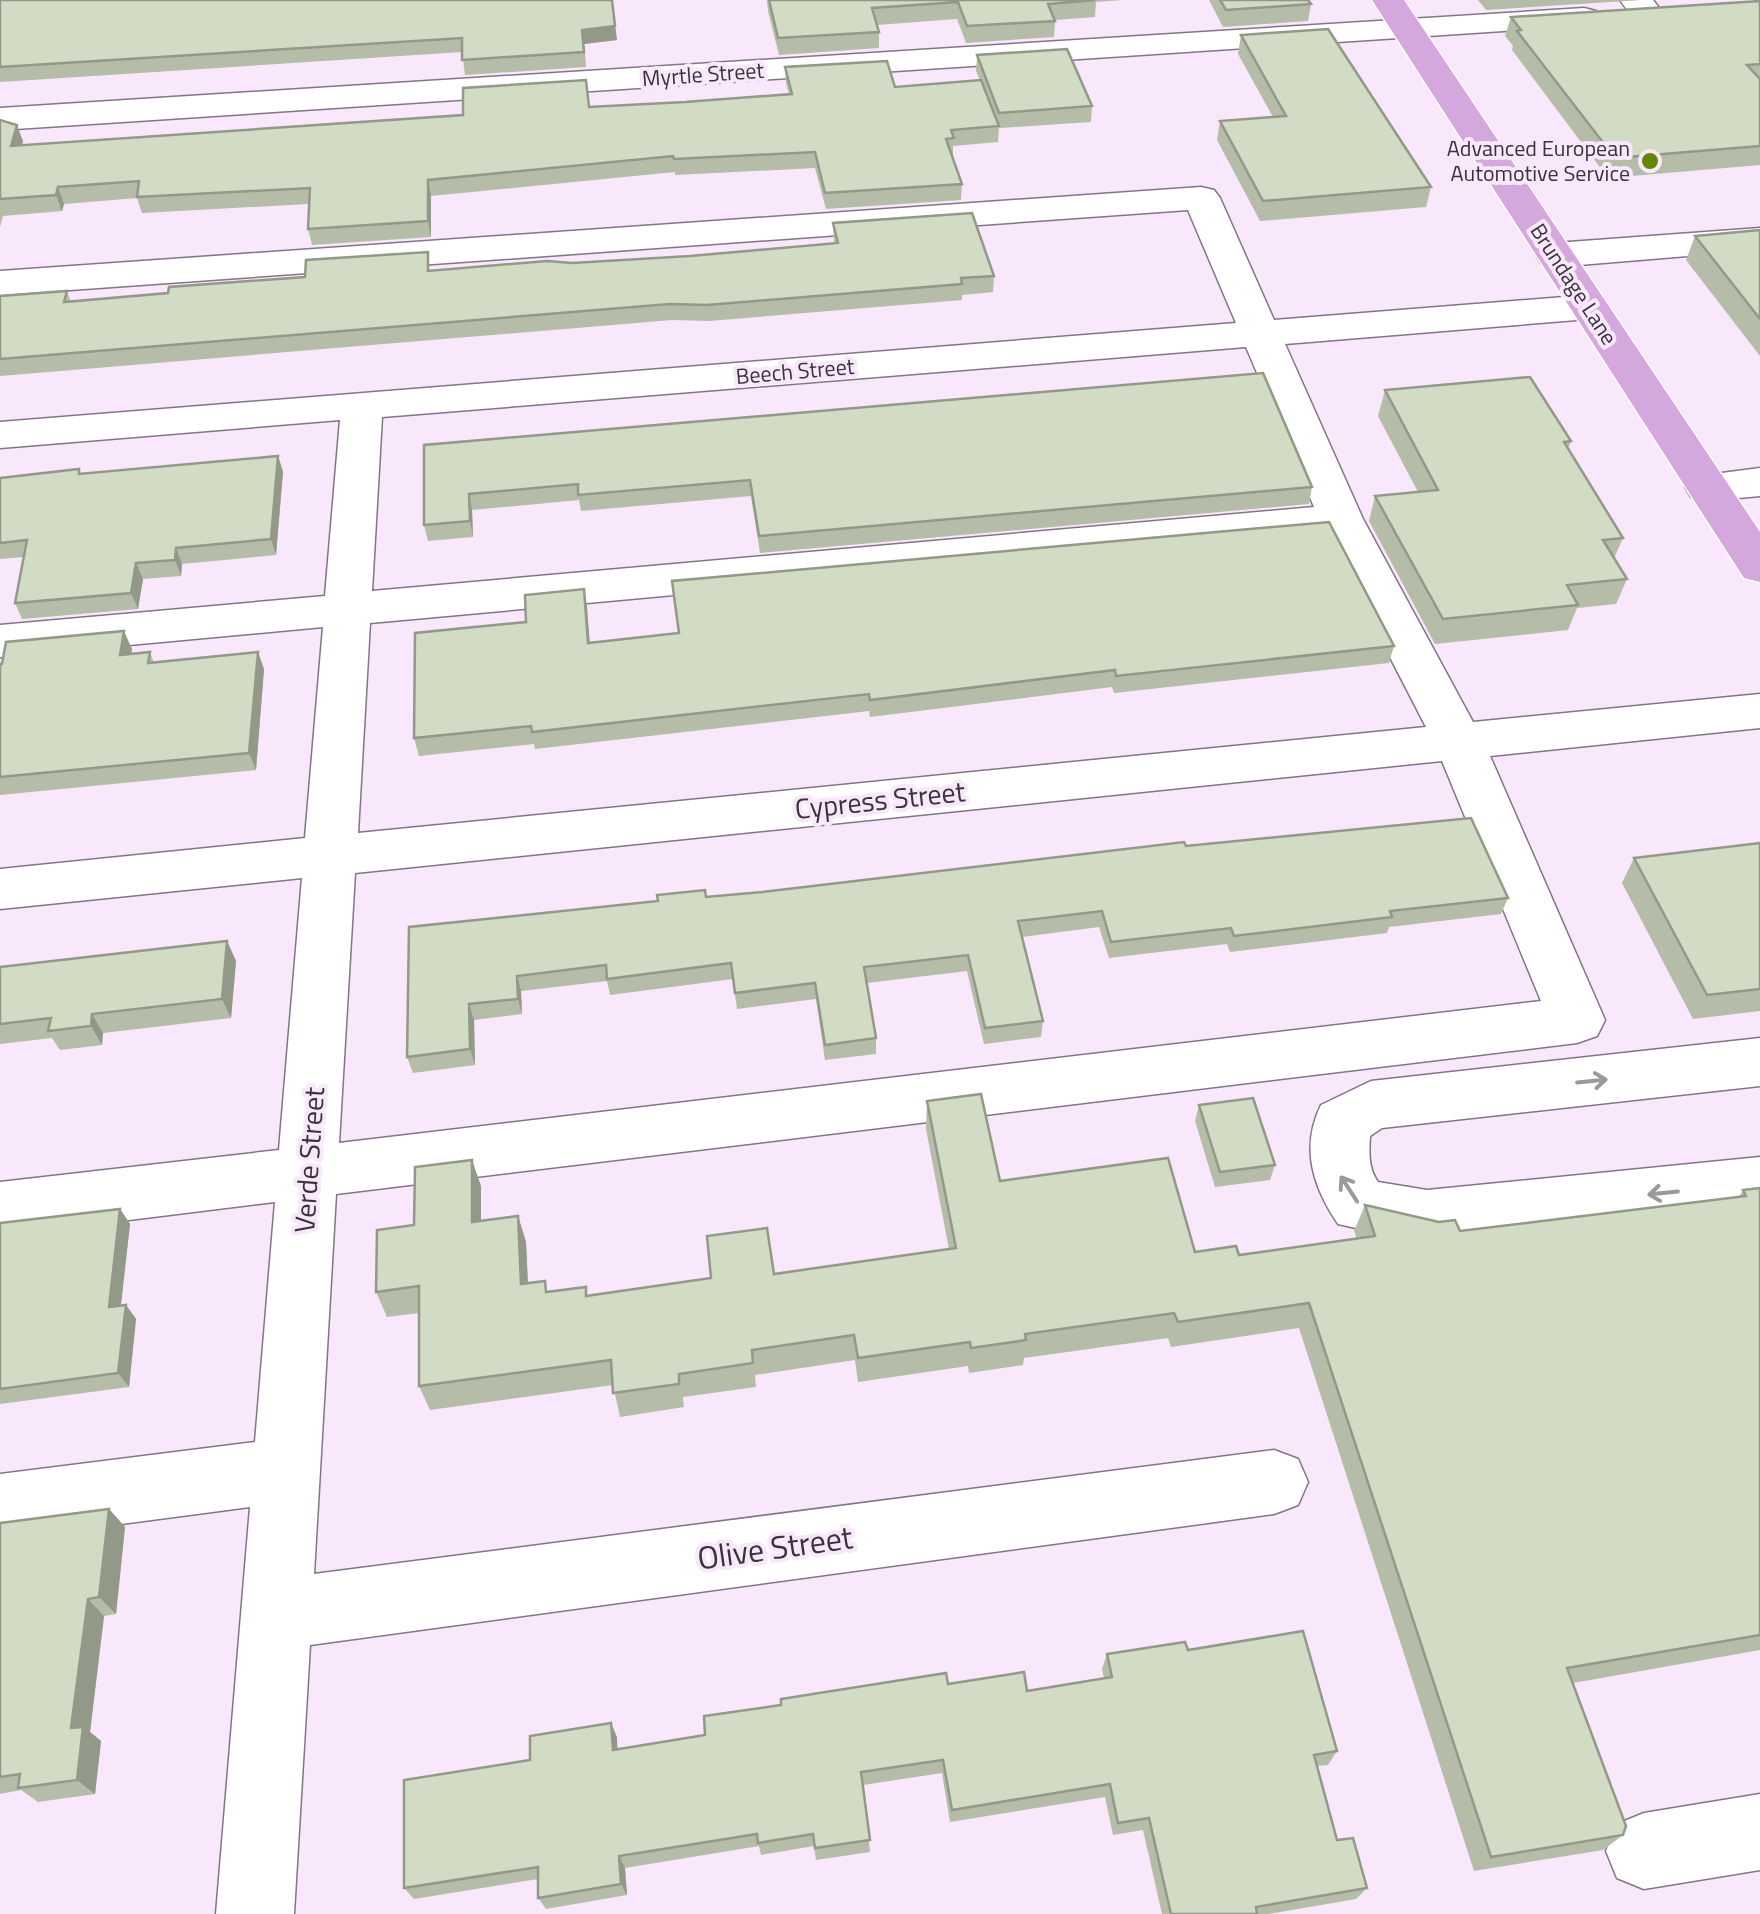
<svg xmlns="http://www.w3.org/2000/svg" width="1760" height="1914" viewBox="0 0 1760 1914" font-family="'Titillium Web',sans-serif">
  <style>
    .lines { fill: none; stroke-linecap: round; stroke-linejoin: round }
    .minor-casing { stroke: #847487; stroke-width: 3 }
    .major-casing { stroke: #fff; stroke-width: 3 }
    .minor { fill: #fff; fill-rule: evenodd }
    .major { fill: #d5a8dd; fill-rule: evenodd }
    .wall { fill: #b5bca8 }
    .shaded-wall { fill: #939988 }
    .building { fill: #d2dbc3; stroke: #939988; stroke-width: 2.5 }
    .oneway { stroke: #9c999d }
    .poi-dot { fill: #678600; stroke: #f9e7fc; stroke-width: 4 }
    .labels { text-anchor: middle; stroke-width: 8; stroke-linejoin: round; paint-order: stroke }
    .far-street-label { font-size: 22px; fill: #3a333b; stroke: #f9e7fc }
    .far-poi-label { font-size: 22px; fill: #3a333b; stroke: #f9e7fc; text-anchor: end }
    .street-label { font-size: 28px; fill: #3a333b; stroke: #f9e7fc }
    .near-street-label { font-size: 32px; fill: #3a333b; stroke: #f9e7fc }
  </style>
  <rect width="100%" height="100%" fill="#f9e7fc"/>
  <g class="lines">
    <g class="minor-casing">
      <g id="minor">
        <path d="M1620 0H1653L1663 13 1659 20C1638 25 1631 16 1620 0Z"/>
        <path d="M1584 8 1596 11 1600 18 1596 25 0 130V108Z"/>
        <path d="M1201 187 1214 190 1220 198 1274 320 1589 295 1603 299 1609 307 1603 315 1589 319 1285 344 1363 519 1473 722 1760 694V728L1490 756 1605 1020 1597 1036 1577 1043 336 1194 314 1574 1274 1450 1298 1459 1308 1482 1298 1505 1274 1514 310 1645 294 1914H216L250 1507 0 1540V1474L255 1442 275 1202 0 1236V1182L279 1150 302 878 0 909V869L305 838 323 627 0 657V625L325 596 340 420 0 448V422L1236 323 1188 210 0 295V271ZM1246 347 1314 507 372 591 382 417ZM1327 535 1426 727 358 833 370 623ZM1442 761 1541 1001 339 1143 355 873Z"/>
        <path d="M1760 228V250L1555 267 1541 263 1536 255 1541 247 1555 243Z"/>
        <path d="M1760 468V496L1707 501 1691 497 1685 487 1691 477Z"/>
        <path d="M1760 1038V1086L1382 1128 1370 1136C1369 1152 1368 1168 1378 1182L1427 1190 1760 1157V1209L1427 1244 1338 1224C1313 1187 1300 1148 1321 1105L1371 1081Z"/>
        <path d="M1760 1794V1870L1644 1889 1617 1878 1606 1851 1617 1824 1644 1813Z"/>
      </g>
    </g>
    <g class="major-casing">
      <path id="major" d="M1372 0H1404L1760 532V582L1744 578Z"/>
    </g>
    <use href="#minor" class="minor"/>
    <use href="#major" class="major"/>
  </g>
  <g class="wall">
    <path d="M0 0H612L617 40 584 44 586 67 465 75 462 52 0 82Z"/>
    <path d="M767 0H1122L1096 2 1095 17 1055 20 1054 37 966 43 957 19 877 25 879 32V48L779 55 768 11Z"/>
    <path d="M1209 0H1308L1311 4 1308 21 1223 27Z"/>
    <path d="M1478 0H1642L1486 10Z"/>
    <path d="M1760 1V165L1608 178 1512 50 1513 46 1505 36 1511 17Z"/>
    <path d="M1241 35 1431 187 1426 207 1260 221 1217 140 1220 121 1273 117 1238 54Z"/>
    <path d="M977 55 1092 106 1091 122 999 128 998 142 953 146V154L952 155 962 184 961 200 826 209 815 168 675 175V172L431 196V237L312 245 308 229 309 204 142 213 137 198 64 204 62 211 3 216 0 227V120L23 141 22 145 685 102 789 94 786 83 785 67 895 87 980 80 976 71Z"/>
    <path d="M833 223 994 276 993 292 962 295V300L709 321 672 320 0 376V296L67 291 71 302 431 271 690 256 834 244Z"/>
    <path d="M1760 230V356L1686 260 1695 236Z"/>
    <path d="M1385 390 1571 441 1568 449 1623 538 1614 558 1627 579 1616 604 1577 608 1568 630 1435 644 1369 521 1375 496 1418 492 1378 416Z"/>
    <path d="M424 445 1312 487 1309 504 760 553 751 496 581 511 579 500 472 510 473 537 428 541 424 525Z"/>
    <path d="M278 456 283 472 276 555 182 564 181 576 143 579 138 609 22 619 15 603 24 557 0 559V478L79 469 81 474Z"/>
    <path d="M584 589 590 643 1394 646 1389 663 1114 693 1112 687 870 717 869 711 535 749 534 744 419 756 414 738 526 622Z"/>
    <path d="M132 649 131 654 150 652 154 663 264 669 256 770 0 795V664Z"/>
    <path d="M1760 843V1011L1693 1019 1622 883 1634 858Z"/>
    <path d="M1186 846 1508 898 1501 914 1389 927 1387 933 1230 952 1227 944 1109 958 1099 927 1022 937 1043 1021 1041 1037 984 1044 967 971 867 983 876 1038V1054L825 1060 816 999 737 1009 733 979 610 995 607 981 521 991 522 1014 474 1020 475 1065 413 1073 407 1057 409 927 762 892Z"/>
    <path d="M227 941 236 961 231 1018 103 1033 102 1045 60 1050 52 1038 0 1044V967Z"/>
    <path d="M927 1101 1000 1181 1195 1252 1239 1255 1357 1239 1354 1231 1365 1205 1460 1231 1739 1197 1743 1190 1760 1188V1650L1573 1683 1623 1835 1603 1850 1474 1871 1299 1328 1171 1347 1168 1338 1024 1358 1023 1365 969 1373 968 1366 858 1382 855 1360 755 1375 756 1387 683 1397 684 1407 620 1417 613 1385 430 1410 419 1386V1313L387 1317 376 1292 414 1225 481 1186V1220L518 1216 526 1242 528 1283 549 1292 588 1296 774 1274 949 1249 926 1129Z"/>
    <path d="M1199 1105 1275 1165 1270 1180 1215 1187 1195 1121Z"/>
    <path d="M120 1209 130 1224 121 1305H126L136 1319 129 1387 0 1404V1223Z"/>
    <path d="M109 1509 125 1527 116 1614 104 1616 90 1732 101 1741 95 1794 38 1802 21 1790 0 1794V1523Z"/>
    <path d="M1188 1650 1337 1751 1328 1765 1317 1766 1337 1840 1367 1888 1356 1899 1268 1914H1162L1143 1830 1113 1835 1105 1797 950 1822 942 1773 863 1785 870 1852 816 1860 814 1846 761 1855 759 1846 625 1868 627 1895 546 1909 538 1898V1879L414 1899 404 1888 530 1760 617 1737V1749L705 1735 948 1684 1027 1691 1104 1678 1102 1669 1107 1654Z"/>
  </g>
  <g class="shaded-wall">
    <path d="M615 26 617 40 584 44 586 67 582 30Z"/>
    <path d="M17 125 23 141 17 162 11 146Z"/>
    <path d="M428 180 431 196V237L428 221Z"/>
    <path d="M58 187 64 204 62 211 56 195Z"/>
    <path d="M278 456 283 472 276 555 271 539Z"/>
    <path d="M469 494 472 510 473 537 470 521Z"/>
    <path d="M176 548 182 564 181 576 175 560Z"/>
    <path d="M136 563 143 579 138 609 131 593Z"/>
    <path d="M584 589 587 607 591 660 588 643Z"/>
    <path d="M124 631 132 649 128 672 120 655Z"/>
    <path d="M258 652 264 669 256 770 249 753Z"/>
    <path d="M227 941 236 961 231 1018 222 999Z"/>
    <path d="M517 976 521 991 522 1014 518 999Z"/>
    <path d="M469 1004 474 1020 475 1065 470 1049Z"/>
    <path d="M92 1014 103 1033 102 1045 91 1026Z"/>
    <path d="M472 1160 481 1186V1247L472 1222Z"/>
    <path d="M120 1209 130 1224 119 1321 109 1307Z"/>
    <path d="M518 1216 526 1242 529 1309 521 1284Z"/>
    <path d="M126 1305 136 1319 129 1387 118 1373Z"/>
    <path d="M109 1509 125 1527 116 1614 99 1597Z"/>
    <path d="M88 1599 104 1616 90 1732 101 1741 95 1794 77 1780 71 1728Z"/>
    <path d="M611 1723 617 1737 618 1763 613 1750Z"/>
    <path d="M619 1856 625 1868 627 1895 621 1884Z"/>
  </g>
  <g class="building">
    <path d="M0 0H612L615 26 582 30 584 52 462 60V38L0 67Z"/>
    <path d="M769 0H1095L1048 4 1055 21 967 26 958 2 872 8 879 32 778 38Z"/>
    <path d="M1220 0H1308L1311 4 1226 10Z"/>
    <path d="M1760 1V64L1747 65 1760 79V146L1615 158 1517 31 1521 30 1511 17Z"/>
    <path d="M1328 29 1431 187 1263 201 1220 121 1286 116 1241 35Z"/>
    <path d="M1067 49 1092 106 999 113 977 55Z"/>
    <path d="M887 61 895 87 981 80 999 126 951 130 954 138 946 139 962 184 825 193 815 152 674 159 673 156 428 180V221L308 229 310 188 137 197 139 181 58 187 56 195 0 199V120L17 125 11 146 463 115V88L586 80 589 107 685 102 792 94 785 67Z"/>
    <path d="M972 213 994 276 961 278 962 284 707 305 670 304 0 359V296L67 291 64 302 168 293 169 287 305 277 306 260 428 252V271L547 261 572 263 690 256 838 243 833 223Z"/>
    <path d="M1760 230V319L1695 236Z"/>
    <path d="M1263 373 1312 487 759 536 750 480 578 495V484L469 494 470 521 424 525V445Z"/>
    <path d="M1530 377 1571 441 1564 442 1623 538 1603 540 1627 579 1567 585 1578 605 1443 619 1375 496 1438 490 1385 390Z"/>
    <path d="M278 456 271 539 176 548 175 560 136 563 131 593 15 603 27 540 0 543V478L79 469V474Z"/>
    <path d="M1329 522 1394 646 1116 676 1115 670 870 700 869 694 532 732 531 726 414 738 415 633 526 622 525 595 584 589 588 643 679 633 672 581Z"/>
    <path d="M124 631 120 655 150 652 148 663 258 652 249 753 0 777V664H2L6 642Z"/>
    <path d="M1471 818 1508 898 1390 911 1392 917 1234 936 1231 928 1111 942 1102 911 1018 921 1043 1021 985 1028 968 955 864 967 876 1038 825 1045 815 983 735 993 731 963 607 979 606 965 517 976 518 999 469 1004 470 1049 407 1057 409 927 658 901 657 895 705 890 706 897 762 892 1184 842 1186 846Z"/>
    <path d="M1760 843V989L1707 995 1634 858Z"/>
    <path d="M227 941 222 999 92 1014 91 1026 48 1031 51 1018 0 1024V967Z"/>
    <path d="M981 1094 1000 1181 1168 1158 1195 1252 1236 1246 1239 1255 1375 1236 1365 1205 1439 1222 1455 1220 1460 1231 1746 1196 1743 1190 1760 1188V1635L1567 1668 1626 1826 1623 1835 1491 1857 1309 1303 1178 1322 1174 1313 1025 1334 1026 1340 971 1348 970 1342 858 1358 854 1335 752 1350 753 1363 679 1374V1384L613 1393 611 1360 419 1386V1286L376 1292 377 1230 414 1225 415 1167 472 1160V1222L518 1216 521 1284 545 1281 546 1292 586 1287V1296L711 1278 707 1236 767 1228 774 1274 956 1248 927 1101Z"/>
    <path d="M1253 1098 1275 1165 1220 1172 1199 1105Z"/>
    <path d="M120 1209 109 1307 126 1305 118 1373 0 1389V1223Z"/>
    <path d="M109 1509 99 1597 88 1599 71 1728 83 1727 77 1780 18 1788 20 1774 0 1777V1523Z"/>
    <path d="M1303 1631 1337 1751 1314 1755 1337 1840 1353 1838 1367 1888 1256 1907 1257 1914H1171L1149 1818 1118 1823 1110 1784 952 1810 943 1760 861 1772 870 1840 815 1848 813 1834 758 1843 757 1834 619 1856 621 1884 538 1898V1867L404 1888V1780L530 1760V1736L611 1723 613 1750 705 1735 704 1716 781 1705V1699L946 1673 948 1684 1024 1672 1027 1691 1112 1677 1107 1654 1185 1642 1188 1650Z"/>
  </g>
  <defs><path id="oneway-shaft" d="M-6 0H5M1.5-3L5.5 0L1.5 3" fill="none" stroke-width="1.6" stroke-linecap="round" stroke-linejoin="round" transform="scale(2.5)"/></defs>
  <g class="oneway">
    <use href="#oneway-shaft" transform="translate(1592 1081) rotate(-6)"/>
    <use href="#oneway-shaft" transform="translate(1349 1189) rotate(-123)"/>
    <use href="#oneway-shaft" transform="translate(1663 1193) rotate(174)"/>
  </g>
  <circle class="poi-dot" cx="1650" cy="161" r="10"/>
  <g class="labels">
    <g class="far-street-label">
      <text transform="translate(703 74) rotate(-4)" y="8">Myrtle Street</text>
      <text transform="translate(1574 284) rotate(57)" y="8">Brundage Lane</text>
      <text transform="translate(795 371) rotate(-5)" y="8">Beech Street</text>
    </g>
    <g class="far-poi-label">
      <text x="1630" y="156">Advanced European<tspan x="1630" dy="25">Automotive Service</tspan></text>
    </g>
    <g class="street-label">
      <text transform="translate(880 800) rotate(-6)" y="10">Cypress Street</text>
      <text transform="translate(309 1160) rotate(-86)" y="10">Verde Street</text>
    </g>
    <g class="near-street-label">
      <text transform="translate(775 1548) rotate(-8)" y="11">Olive Street</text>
    </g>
  </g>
</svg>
